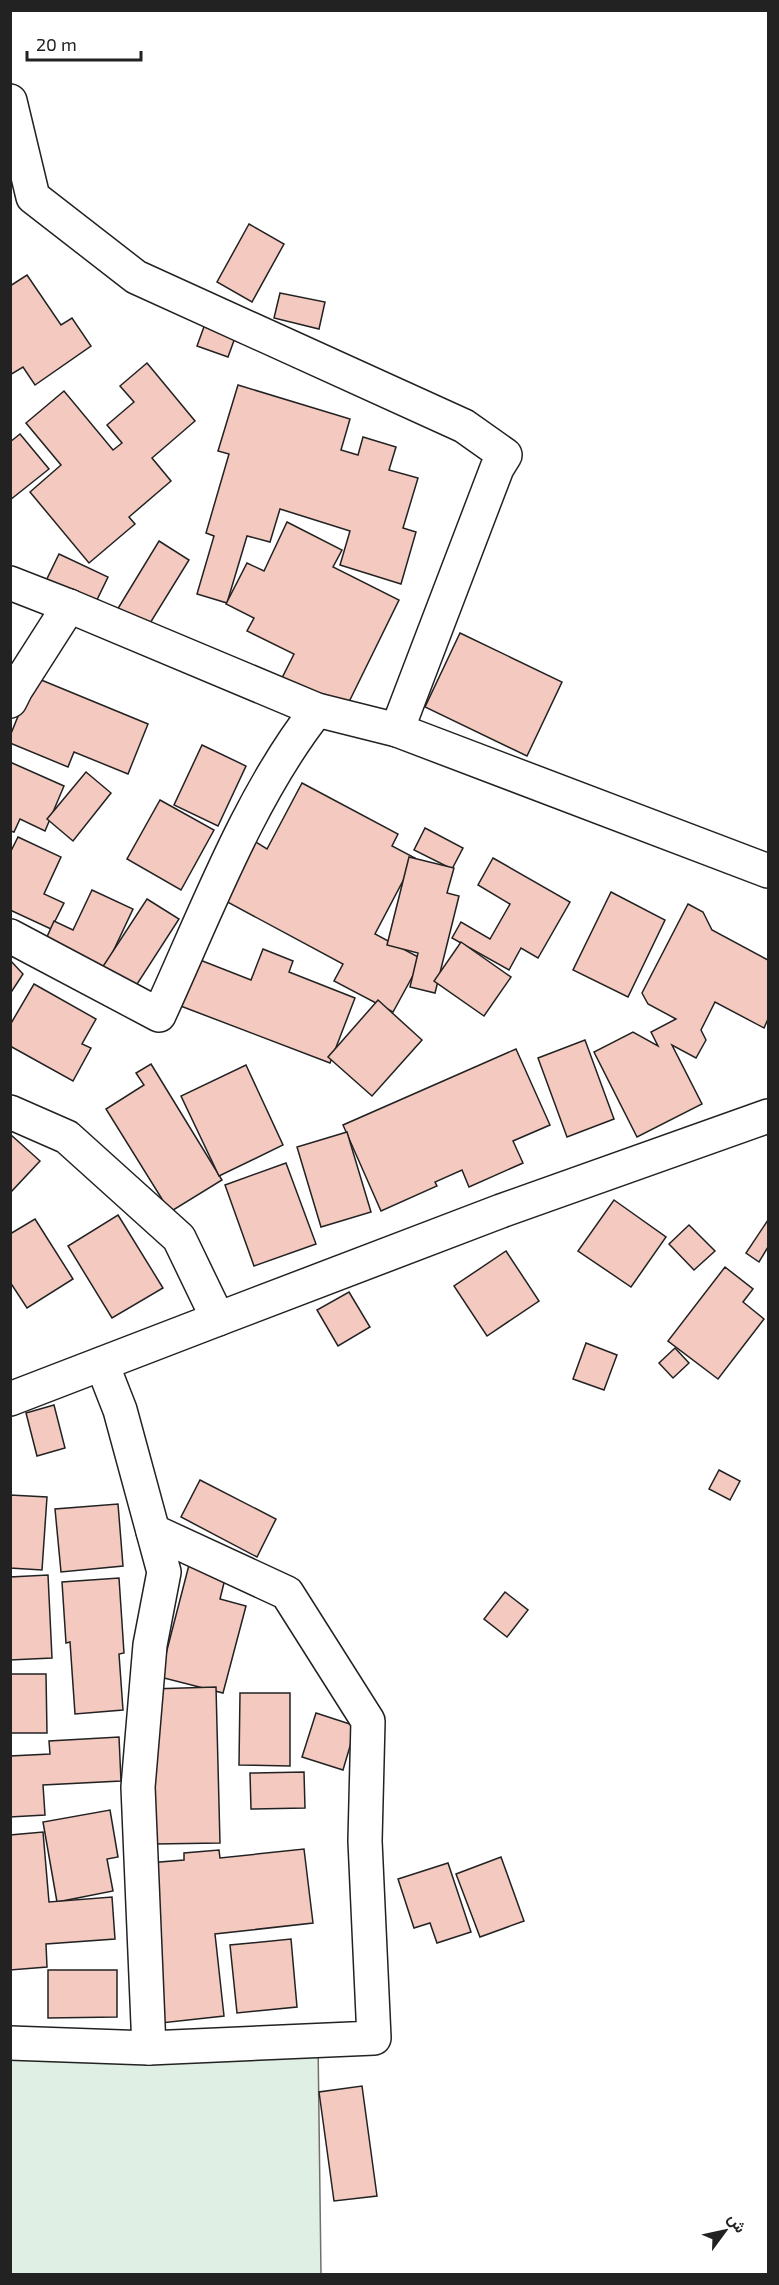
<svg xmlns="http://www.w3.org/2000/svg" width="779" height="2285" viewBox="0 0 779 2285" font-family="'Exo 2',Vazirmatn,sans-serif">
  <style>
    .green { fill: #e0efe3; stroke: #6f6f6f; stroke-width: 1.5 }
    .building { fill: #f3c9c0; stroke: #222; stroke-width: 1.5 }
    .lines { fill: none; stroke-linecap: round; stroke-linejoin: round }
    .minor-casing { stroke: #222; stroke-width: 36 }
    .minor { stroke: #fff; stroke-width: 33 }
  </style>
  <rect width="100%" height="100%" fill="#fff"/>
  <path class="green" d="M318 2041 321 2274H11V2043Z"/>
  <g class="building">
    <path d="M249 224 284 244 252 302 217 282Z"/>
    <path d="M27 275 61 325 72 318 91 346 35 385 23 367 10 375V286Z"/>
    <path d="M280 293 325 302 319 329 274 318Z"/>
    <path d="M205 324 236 335 228 357 197 346Z"/>
    <path d="M147 363 195 421 152 458 171 481 129 517 135 524 89 563 30 492 61 465 26 423 64 391 113 450 122 443 107 425 134 402 120 386Z"/>
    <path d="M238 385 350 419 341 450 358 455 363 437 396 447 389 470 418 478 403 528 416 532 401 584 340 565 350 531 280 509 270 542 247 536 227 603 197 594 214 536 206 533 229 454 218 451Z"/>
    <path d="M20 434 49 469 10 500V442Z"/>
    <path d="M287 522 342 550 333 567 399 600 345 710 282 678 294 654 247 631 254 618 226 604 247 563 264 571Z"/>
    <path d="M159 541 189 560 144 633 114 615Z"/>
    <path d="M59 554 108 577 93 608 44 585Z"/>
    <path d="M460 633 562 682 527 756 425 707Z"/>
    <path d="M34 677 148 724 128 774 74 752 68 767 10 743V736Z"/>
    <path d="M202 745 246 766 218 826 174 805Z"/>
    <path d="M10 762 64 786 45 831 20 819 14 832 10 831Z"/>
    <path d="M86 772 111 793 73 841 47 819Z"/>
    <path d="M302 783 398 834 392 846 415 858 375 934 422 959 393 1012 334 981 343 964 220 898 251 839 267 849Z"/>
    <path d="M160 800 214 830 181 890 127 859Z"/>
    <path d="M425 828 463 848 452 869 414 850Z"/>
    <path d="M18 837 61 857 44 894 64 903 51 929 10 910V853Z"/>
    <path d="M409 857 454 868 447 893 459 896 435 993 410 987 418 953 387 945Z"/>
    <path d="M493 858 570 902 538 958 521 948 509 970 452 938 461 922 490 939 510 904 478 885Z"/>
    <path d="M92 890 133 909 102 975 43 946 54 921 73 930Z"/>
    <path d="M611 892 665 920 628 997 573 970Z"/>
    <path d="M147 899 179 919 132 992 100 971Z"/>
    <path d="M688 904 703 912 712 930 768 960V1019L764 1028 715 1002 701 1030 706 1040 696 1058 672 1045 702 1104 637 1137 594 1052 633 1032 658 1046 651 1032 676 1019 648 1004 642 993Z"/>
    <path d="M461 942 511 977 484 1016 434 981Z"/>
    <path d="M263 949 293 961 289 972 355 998 330 1063 178 1005 195 958 251 980Z"/>
    <path d="M10 960 23 974 10 994Z"/>
    <path d="M34 984 96 1019 82 1044 91 1048 73 1081 10 1046V1025Z"/>
    <path d="M378 1000 422 1040 372 1096 328 1057Z"/>
    <path d="M585 1040 614 1119 567 1137 538 1058Z"/>
    <path d="M516 1049 550 1125 513 1141 523 1163 469 1187 462 1170 435 1182 437 1186 381 1211 343 1125Z"/>
    <path d="M151 1064 222 1180 170 1212 106 1109 144 1085 136 1073Z"/>
    <path d="M246 1065 283 1145 219 1176 181 1096Z"/>
    <path d="M347 1132 371 1212 321 1227 297 1147Z"/>
    <path d="M10 1134 40 1161 10 1193Z"/>
    <path d="M286 1163 316 1244 254 1266 225 1185Z"/>
    <path d="M614 1200 666 1237 631 1287 578 1251Z"/>
    <path d="M118 1215 163 1288 112 1318 68 1246Z"/>
    <path d="M35 1219 73 1279 27 1308 10 1282V1234Z"/>
    <path d="M768 1220V1247L759 1262 746 1253Z"/>
    <path d="M689 1225 715 1251 694 1270 669 1244Z"/>
    <path d="M506 1251 539 1301 487 1336 454 1286Z"/>
    <path d="M725 1267 753 1289 743 1302 764 1319 718 1379 668 1341Z"/>
    <path d="M349 1292 370 1327 338 1346 317 1310Z"/>
    <path d="M586 1343 617 1355 604 1390 573 1379Z"/>
    <path d="M675 1348 689 1363 673 1378 659 1363Z"/>
    <path d="M54 1405 65 1448 37 1456 26 1413Z"/>
    <path d="M719 1470 740 1481 730 1500 709 1489Z"/>
    <path d="M200 1480 276 1519 257 1557 181 1517Z"/>
    <path d="M10 1495 47 1497 42 1570 10 1568Z"/>
    <path d="M118 1504 123 1566 61 1572 55 1509Z"/>
    <path d="M189 1565 226 1575 220 1599 246 1606 223 1693 160 1677Z"/>
    <path d="M48 1575 52 1658 10 1660V1577Z"/>
    <path d="M119 1578 124 1653 119 1654 123 1710 75 1714 70 1642 66 1643 62 1582Z"/>
    <path d="M505 1592 528 1610 507 1637 484 1619Z"/>
    <path d="M10 1674H46L47 1733H10Z"/>
    <path d="M216 1687 220 1843 155 1844 150 1689Z"/>
    <path d="M240 1693H290V1766L239 1765Z"/>
    <path d="M316 1713 356 1726 343 1770 302 1757Z"/>
    <path d="M119 1737 121 1781 43 1785 45 1815 10 1817V1756L50 1754 49 1741Z"/>
    <path d="M304 1772 305 1808 251 1809 250 1773Z"/>
    <path d="M110 1810 118 1857 107 1859 113 1891 57 1902 43 1822Z"/>
    <path d="M43 1832 49 1902 112 1897 115 1939 46 1944 47 1967 10 1970V1835Z"/>
    <path d="M304 1849 313 1923 215 1934 224 2016 161 2023 148 1863 184 1860V1853L219 1850 220 1858Z"/>
    <path d="M501 1857 524 1921 480 1937 456 1874Z"/>
    <path d="M448 1863 471 1932 437 1943 430 1923 414 1928 398 1879Z"/>
    <path d="M291 1939 297 2007 237 2013 230 1945Z"/>
    <path d="M48 1970H117V2017L48 2018Z"/>
    <path d="M362 2086 377 2196 334 2201 319 2092Z"/>
  </g>
  <g class="lines">
    <g class="minor-casing">
      <g id="minor">
        <path d="M10 101 33 197 136 277 464 426 505 455 497 468 397 730"/>
        <path d="M10 583 69 606 317 710 397 730 768 871"/>
        <path d="M10 701 16 689 69 606"/>
        <path d="M10 936 159 1015C205 915 249 796 317 710"/>
        <path d="M10 1112 67 1137 179 1238 218 1319 501 1211 768 1116"/>
        <path d="M10 1399 218 1319"/>
        <path d="M10 2043 149 2048 138 1787 150 1645 164 1572 120 1410 102 1364"/>
        <path d="M149 2048 374 2038 365 1841 368 1721 287 1593 153 1531"/>
      </g>
    </g>
    <use href="#minor" class="minor"/>
  </g>
  <rect width="779" height="2285" fill="none" stroke="#222222" stroke-width="24"/>
  <g transform="translate(725 2231) rotate(57)" stroke="#ffffff" stroke-width="4.5" paint-order="stroke">
  <path d="M0-4.5L10 22L0 15L-10 22Z" fill="#222222"/>
  <text y="-9" font-size="16" font-weight="bold" text-anchor="middle" fill="#222222">ش</text>
  </g>
  <path d="M27 51v9h114v-9" fill="none" stroke="#222222" stroke-width="3"/>
  <text x="36" y="51" font-size="18" fill="#222222" stroke="#ffffff" stroke-width="4.5" paint-order="stroke">20 m</text>
</svg>
